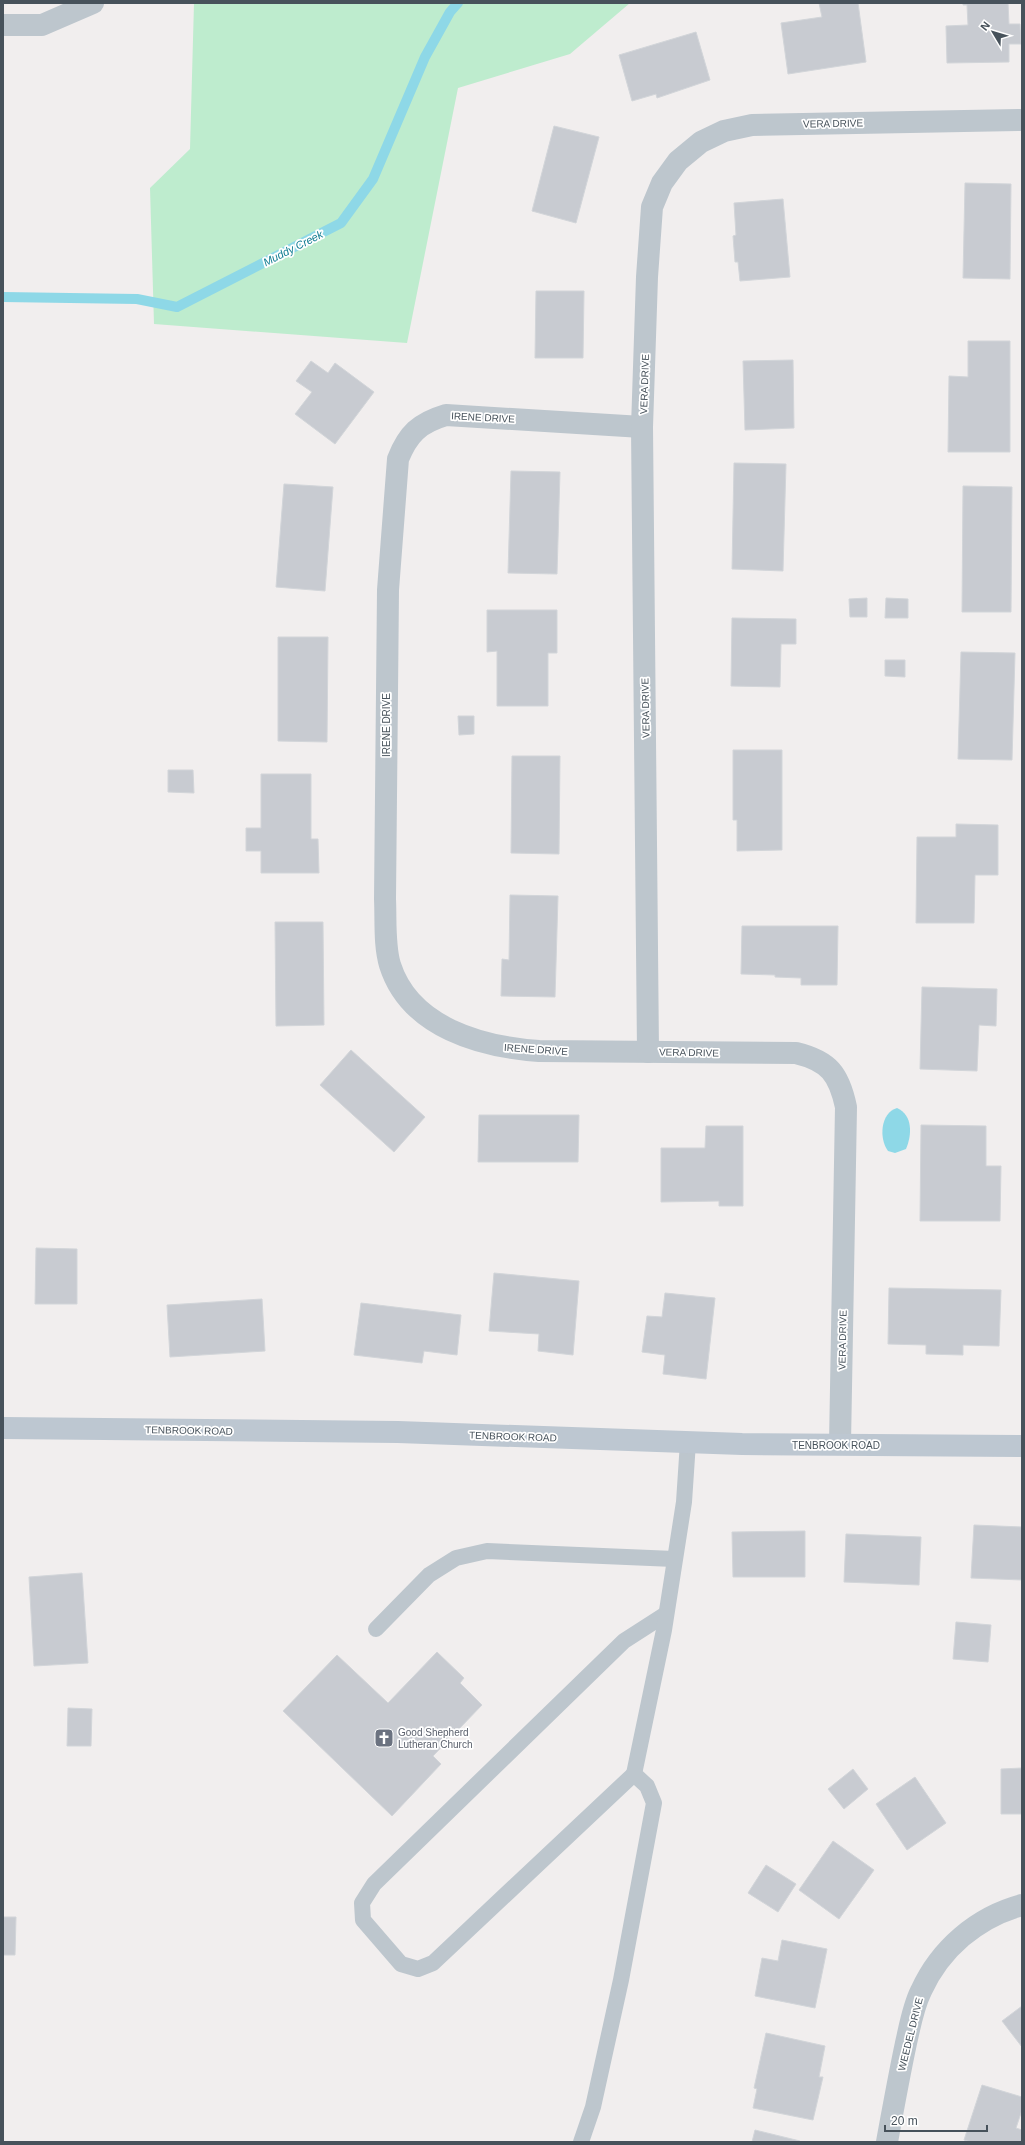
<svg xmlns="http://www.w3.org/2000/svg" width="1025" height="2145" viewBox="0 0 1025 2145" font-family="Arial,sans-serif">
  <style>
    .green { fill: #beecce }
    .water { fill: #8ed8e7 }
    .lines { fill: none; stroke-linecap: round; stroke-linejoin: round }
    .stream { stroke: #8ed8e7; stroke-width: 10 }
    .building { fill: #c8cbd1; stroke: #d2d5d9 }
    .lane { stroke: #bdc6cd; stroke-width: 16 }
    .street { stroke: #bdc6cd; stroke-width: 22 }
    .secondary { stroke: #bdc7d1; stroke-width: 22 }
    .labels { text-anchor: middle; stroke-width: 3.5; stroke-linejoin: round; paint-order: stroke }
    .street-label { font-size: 10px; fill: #47525b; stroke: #fff }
    .worship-label { font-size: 10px; fill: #5b616d; stroke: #fff; text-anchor: start }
    .water-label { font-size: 11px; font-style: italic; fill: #137e93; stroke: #fff }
  </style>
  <rect width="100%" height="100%" fill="#f1eeee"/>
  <path class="green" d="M194 3H630L570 54 458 88 407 343 154 324 150 188 190 149Z"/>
  <path class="water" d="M897 1108C913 1115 912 1135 906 1149L895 1153 888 1151C879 1139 880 1113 897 1108Z"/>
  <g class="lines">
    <path class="stream" d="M3 297 137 299 177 307 341 223 373 179 425 57 450 12 458 3"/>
  </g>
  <g class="building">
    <path d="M819 3H858L866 62 788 74 781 23 822 17Z"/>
    <path d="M963 3H1008L1009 24H1020L1021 44H1009V62L947 63 946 26 968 25 967 5H963Z"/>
    <path d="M696 32 710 80 657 98 656 94 632 101 619 55Z"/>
    <path d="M554 126 599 137 576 223 532 211Z"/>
    <path d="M965 183 1011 184 1010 279 963 278Z"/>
    <path d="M783 199 790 277 740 281 738 262H735L733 236 736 235 734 203Z"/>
    <path d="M536 291H584L583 358H535Z"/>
    <path d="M968 341H1010V452H948L949 376 968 377Z"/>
    <path d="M793 360 794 428 745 430 743 361Z"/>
    <path d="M311 361 328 373 335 363 374 392 335 444 295 414 312 392 296 381Z"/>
    <path d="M734 463 786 464 783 571 732 569Z"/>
    <path d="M511 471 560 472 557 574 508 573Z"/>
    <path d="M284 484 333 487 325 591 276 587Z"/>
    <path d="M963 486 1012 487 1011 612H962Z"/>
    <path d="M867 598V617H850L849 599Z"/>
    <path d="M886 598 908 599V618H885Z"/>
    <path d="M487 610H557V653H548V706H497V651L487 652Z"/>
    <path d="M732 618 796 619V644H781L780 687 731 686Z"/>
    <path d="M278 637H328L327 742 278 741Z"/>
    <path d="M961 652 1015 653 1012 760 958 759Z"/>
    <path d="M885 660H905V677L885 676Z"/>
    <path d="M458 716H474V734L459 735Z"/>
    <path d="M733 750H782V850L737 851V820H733Z"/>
    <path d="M512 756H560L559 854 511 853Z"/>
    <path d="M168 770H193L194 793 168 792Z"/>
    <path d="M261 774H311V839H318L319 873H261V851H246V828H261Z"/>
    <path d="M956 824 998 825V875H975L974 923H916L917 837H956Z"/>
    <path d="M510 895 558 896 555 997 501 996 502 959 509 960Z"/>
    <path d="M275 922H323L324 1025 276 1026Z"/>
    <path d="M742 926H838L837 985H801V978L775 977V975L741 974Z"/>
    <path d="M922 987 997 989 996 1026 979 1025 977 1071 920 1069Z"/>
    <path d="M351 1050 425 1117 394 1152 320 1085Z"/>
    <path d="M479 1115H579L578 1162H478Z"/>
    <path d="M921 1125 986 1126V1166H1001L1000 1221H920Z"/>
    <path d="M706 1126H743V1206H719V1201L661 1202V1148H705Z"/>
    <path d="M36 1248 77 1249V1304H35Z"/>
    <path d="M494 1273 579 1281 573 1355 538 1351 539 1334 489 1331Z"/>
    <path d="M889 1288 1001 1290 999 1346 963 1345V1355L926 1354V1345L888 1344Z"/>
    <path d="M665 1293 715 1298 706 1379 663 1374 665 1355 642 1352 647 1316 662 1317Z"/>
    <path d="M262 1299 265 1351 170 1357 167 1305Z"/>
    <path d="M361 1303 461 1315 457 1355 424 1351 422 1363 354 1355Z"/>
    <path d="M974 1525 1022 1527V1580L971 1578Z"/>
    <path d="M805 1531V1577H733L732 1532Z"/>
    <path d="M846 1534 921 1537 919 1585 844 1582Z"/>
    <path d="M82 1573 88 1663 34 1666 29 1577Z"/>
    <path d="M956 1622 991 1625 988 1662 953 1659Z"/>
    <path d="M437 1652 464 1678 460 1683 482 1705 433 1756 441 1764 392 1816 283 1711 337 1655 388 1703Z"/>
    <path d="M68 1708 92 1709 91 1746H67Z"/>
    <path d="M1022 1768V1814H1001V1769Z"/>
    <path d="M853 1769 868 1789 844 1809 828 1789Z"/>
    <path d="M915 1777 946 1823 907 1850 876 1804Z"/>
    <path d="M833 1841 874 1870 839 1919 799 1890Z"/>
    <path d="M766 1865 796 1884 778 1912 748 1893Z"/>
    <path d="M3 1917H16L15 1955H3Z"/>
    <path d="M782 1940 827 1949 815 2008 755 1996 762 1958 778 1961Z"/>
    <path d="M1022 2006V2047L1002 2021Z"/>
    <path d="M766 2033 825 2046 819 2077H823L813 2120 753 2108 757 2089 754 2088Z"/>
    <path d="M982 2085 1022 2097V2110L1016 2128 1022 2130V2142H971L964 2140Z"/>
    <path d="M755 2130 800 2141V2142H752Z"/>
  </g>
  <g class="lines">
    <g class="lane">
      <path d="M376 1629 429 1575 456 1558 487 1551 674 1559"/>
      <path d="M634 1774 433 1963 418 1969 401 1964 363 1920 362 1903 374 1884 624 1641 666 1614"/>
      <path d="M581 2142 593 2107 621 1980 654 1803 647 1786 634 1774 664 1630 684 1502 688 1442"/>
    </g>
    <g class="street">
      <path d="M3 25H42L93 3"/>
      <path d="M642 427 446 415C419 423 408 434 398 459L388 590 385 899C386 920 384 945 390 965 410 1028 482 1047 539 1051L796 1053C829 1061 839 1074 846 1107L840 1444"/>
      <path d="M648 1052 642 427 647 277 652 207 662 183 678 161 701 142 724 131 752 125 1022 120"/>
      <path d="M887 2142C893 2109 899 2076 906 2043 910 2026 913 2007 921 1991 940 1949 977 1917 1022 1905"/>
    </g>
    <path class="secondary" d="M3 1428 398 1432 742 1444 1022 1446"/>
  </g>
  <defs>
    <g id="church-square" transform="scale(1)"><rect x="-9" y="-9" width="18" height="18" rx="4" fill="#6b7280" stroke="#fff"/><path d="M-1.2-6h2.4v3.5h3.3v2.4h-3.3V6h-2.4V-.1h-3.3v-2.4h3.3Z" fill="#fff"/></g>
  </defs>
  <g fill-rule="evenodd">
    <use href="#church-square" x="384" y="1738"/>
  </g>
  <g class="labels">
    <g class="street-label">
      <text transform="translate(833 123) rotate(-1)" y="4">VERA DRIVE</text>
      <text transform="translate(644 384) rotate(-88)" y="4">VERA DRIVE</text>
      <text transform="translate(483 417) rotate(3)" y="4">IRENE DRIVE</text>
      <text transform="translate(645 708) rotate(-91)" y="4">VERA DRIVE</text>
      <text transform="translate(386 725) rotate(-90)" y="4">IRENE DRIVE</text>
      <text transform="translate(536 1049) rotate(4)" y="4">IRENE DRIVE</text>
      <text transform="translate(689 1052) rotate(1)" y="4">VERA DRIVE</text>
      <text transform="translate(842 1340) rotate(-89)" y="4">VERA DRIVE</text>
      <text transform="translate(189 1430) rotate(1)" y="4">TENBROOK ROAD</text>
      <text transform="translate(513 1436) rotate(2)" y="4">TENBROOK ROAD</text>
      <text x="836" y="1449">TENBROOK ROAD</text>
      <text transform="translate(910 2034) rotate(-76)" y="4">WEEDEL DRIVE</text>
    </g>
    <g class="worship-label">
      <text x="398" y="1736">Good Shepherd<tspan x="398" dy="12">Lutheran Church</tspan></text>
    </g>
    <g class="water-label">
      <text transform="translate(293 248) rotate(-27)" y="4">Muddy Creek</text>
    </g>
  </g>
  <rect width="1025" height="2145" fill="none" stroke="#47525b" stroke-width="8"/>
  <g transform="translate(993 32) rotate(308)" stroke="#ffffff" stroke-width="3" paint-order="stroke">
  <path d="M0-3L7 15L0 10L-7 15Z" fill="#47525b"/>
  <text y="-6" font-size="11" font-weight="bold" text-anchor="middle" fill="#47525b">N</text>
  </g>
  <path d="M885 2125v6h102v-6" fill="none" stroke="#47525b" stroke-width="2"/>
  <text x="891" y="2125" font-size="12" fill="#47525b" stroke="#ffffff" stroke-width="3" paint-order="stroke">20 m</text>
</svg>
